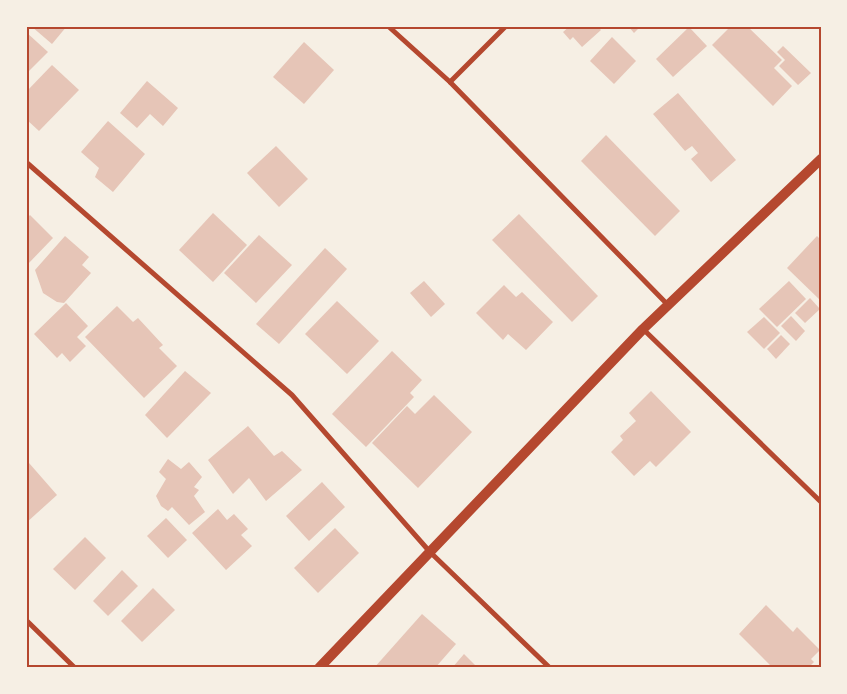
<svg xmlns="http://www.w3.org/2000/svg" width="847" height="694" viewBox="0 0 847 694" font-family="Roboto,sans-serif">
  <style>
    .building { fill: #e6c5b7 }
    .lines { fill: none; stroke-linecap: round; stroke-linejoin: round }
    .minor { stroke: #b5482f; stroke-width: 5 }
    .secondary { stroke: #b5482f; stroke-width: 10 }
    .neatline { fill: none; stroke: #b5482f; stroke-width: 2 }
  </style>
  <rect width="100%" height="100%" fill="#f6efe4"/>
  <g class="building">
    <path d="M31 26H67L52 44Z"/>
    <path d="M570 26H597L601 30 582 47 573 37 570 40 563 32Z"/>
    <path d="M628 26H641L634 33Z"/>
    <path d="M731 26H747L782 60 774 68 792 86 773 106 712 45Z"/>
    <path d="M689 27 707 46 673 77 656 59Z"/>
    <path d="M26 32 48 52 26 74Z"/>
    <path d="M612 37 636 61 614 84 590 61Z"/>
    <path d="M304 42 334 70 304 104 273 77Z"/>
    <path d="M783 46 811 73 798 85 779 66 785 60 777 52Z"/>
    <path d="M52 65 79 90 39 131 26 119V92Z"/>
    <path d="M147 81 178 108 163 126 150 114 137 128 120 113Z"/>
    <path d="M678 93 736 160 711 182 691 159 698 153 692 146 685 151 653 114Z"/>
    <path d="M108 121 145 154 113 192 95 177 99 168 81 152Z"/>
    <path d="M606 135 680 211 655 236 581 161Z"/>
    <path d="M276 146 308 179 279 207 247 173Z"/>
    <path d="M213 213 247 245 213 282 179 250Z"/>
    <path d="M519 214 598 296 572 322 492 240Z"/>
    <path d="M30 215 53 238 26 266V219Z"/>
    <path d="M259 235 292 265 256 303 224 273Z"/>
    <path d="M65 236 89 257 82 265 91 273 64 303 57 302 43 293 35 270Z"/>
    <path d="M817 236 821 240V301L787 268Z"/>
    <path d="M325 248 347 269 279 344 256 324Z"/>
    <path d="M424 281 445 304 431 317 410 293Z"/>
    <path d="M789 281 806 299 777 327 759 309Z"/>
    <path d="M504 285 516 297 522 292 553 322 526 350 508 334 503 340 476 313Z"/>
    <path d="M810 298 820 309 805 323 795 313Z"/>
    <path d="M337 301 379 341 347 374 305 334Z"/>
    <path d="M66 303 88 326 77 337 86 346 70 362 62 353 57 358 34 334Z"/>
    <path d="M117 306 133 322 138 318 163 345 159 348 177 366 144 398 85 337Z"/>
    <path d="M791 316 805 331 796 341 781 326Z"/>
    <path d="M764 317 780 333 764 349 747 332Z"/>
    <path d="M781 335 790 344 776 359 767 349Z"/>
    <path d="M392 351 422 380 410 393 414 397 366 447 332 414Z"/>
    <path d="M185 371 211 393 167 438 145 415Z"/>
    <path d="M651 391 691 432 656 467 650 461 634 476 611 452 623 440 620 436 636 421 629 413Z"/>
    <path d="M434 395 472 432 418 488 372 443 407 406 415 414Z"/>
    <path d="M248 426 274 456 282 451 302 470 266 501 249 478 233 494 208 460Z"/>
    <path d="M168 459 181 469 189 462 202 477 194 487 199 490 194 496 205 512 189 525 172 507 168 511 161 506 156 496 166 479 159 472Z"/>
    <path d="M29 463 57 495 26 523V465Z"/>
    <path d="M322 482 345 507 309 541 286 516Z"/>
    <path d="M218 509 227 520 234 514 248 529 241 535 252 546 226 570 192 533Z"/>
    <path d="M166 518 187 540 168 558 147 536Z"/>
    <path d="M335 528 359 553 318 593 294 568Z"/>
    <path d="M85 537 106 558 75 590 53 569Z"/>
    <path d="M122 570 138 586 108 616 93 601Z"/>
    <path d="M153 588 175 610 142 642 121 621Z"/>
    <path d="M766 605 793 632 797 627 820 650 811 659 814 662 808 668H773L739 634Z"/>
    <path d="M422 614 456 644 435 668H374Z"/>
    <path d="M464 654 478 668H452Z"/>
  </g>
  <g class="lines">
    <g class="minor">
      <path d="M388 26 450 82 668 305"/>
      <path d="M450 82 506 26"/>
      <path d="M26 162 292 395 430 552 550 668"/>
      <path d="M643 329 821 502"/>
      <path d="M26 620 75 668"/>
    </g>
    <path class="secondary" d="M319 668 643 329 821 159"/>
  </g>
  <rect width="847" height="694" fill="none" stroke="#f6efe4" stroke-width="55"/>
  <rect x="28" y="28" width="792" height="638" class="neatline"/>
</svg>
